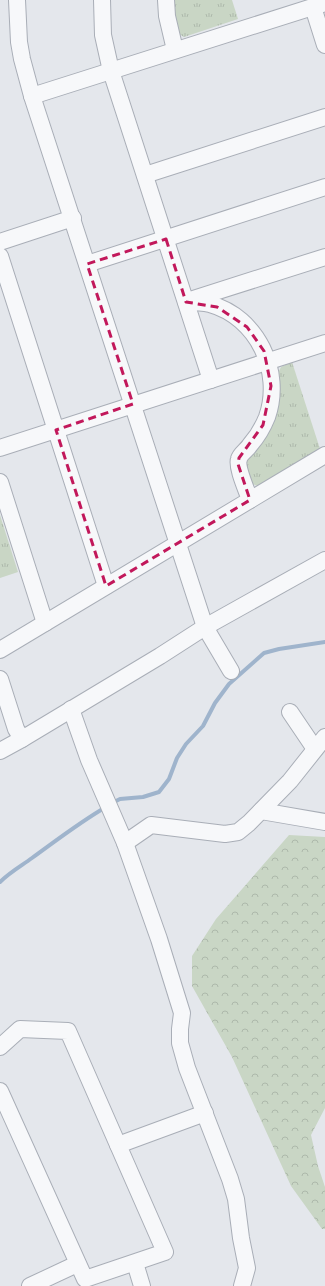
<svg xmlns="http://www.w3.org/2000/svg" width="325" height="1286" viewBox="0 0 325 1286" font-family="'Roboto Condensed',sans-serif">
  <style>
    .forest { fill: url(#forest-crowns) }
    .park { fill: url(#park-tufts) }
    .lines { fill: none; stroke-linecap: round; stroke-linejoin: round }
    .stream { stroke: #9fb4cc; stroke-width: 4 }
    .minor-casing { stroke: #a9aeb7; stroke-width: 18 }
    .minor { stroke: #f7f8fa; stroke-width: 16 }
    .marked { fill: none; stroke: #c2185b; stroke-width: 3; stroke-dasharray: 8 5; stroke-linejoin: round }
  </style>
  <defs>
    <pattern id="forest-crowns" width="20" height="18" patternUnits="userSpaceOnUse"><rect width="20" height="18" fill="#c9d6c5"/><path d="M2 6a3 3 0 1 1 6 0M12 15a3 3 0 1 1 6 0" fill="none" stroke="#adb8ab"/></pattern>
    <pattern id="park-tufts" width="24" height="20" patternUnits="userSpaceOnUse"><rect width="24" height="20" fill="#c9d6c5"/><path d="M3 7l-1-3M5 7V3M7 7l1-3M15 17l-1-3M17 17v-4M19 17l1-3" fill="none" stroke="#adb8ab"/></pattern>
  </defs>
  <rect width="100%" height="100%" fill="#e4e7ec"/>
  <path class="forest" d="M289 835 325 837V1108L311 1135 318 1166 325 1187V1229H322L291 1186 232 1057 192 986V956L216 919Z"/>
  <g class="park">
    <path d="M172 0H232L238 19 184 37 177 33Z"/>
    <path d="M292 362 321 452 261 487 252 484 245 464 277 375 281 367Z"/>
    <path d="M0 515 18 572 0 578Z"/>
  </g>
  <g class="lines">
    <g class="stream">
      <path d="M112 803 120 799 143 797 159 792 169 779 177 758 186 744 203 726 215 703 229 684 264 653 279 649 325 642"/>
      <path d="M0 882C10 872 21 866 32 858 57 840 80 822 106 807"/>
    </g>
    <g class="minor-casing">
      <g id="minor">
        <path d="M17 0 19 42 22 59 32 96 205 627 231 671"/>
        <path d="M102 0 103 35 111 71 211 380"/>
        <path d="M166 0 167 16 175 50"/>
        <path d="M313 7 325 45"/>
        <path d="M32 96 325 3"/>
        <path d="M145 175 325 117"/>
        <path d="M0 242 73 218"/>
        <path d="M0 256 106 586"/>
        <path d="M87 264 325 187"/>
        <path d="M193 299 325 257"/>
        <path d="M186 302C194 302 202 302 210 304 257 317 283 371 267 417 263 427 257 437 250 445 247 450 240 454 239 459 236 467 247 491 250 500"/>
        <path d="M0 448 325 343"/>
        <path d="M0 482 45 623"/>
        <path d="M0 650 325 455"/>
        <path d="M0 679 16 729 22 739"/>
        <path d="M71 709 89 760 125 843 159 939 182 1013 180 1029V1043L187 1068 230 1179 236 1199 241 1238 247 1268 242 1286"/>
        <path d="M290 712 315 749"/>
        <path d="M0 751 22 739 160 656 205 627 325 560"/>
        <path d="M261 811 325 822"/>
        <path d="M125 843 151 825 225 834 238 832 249 823 290 781 325 737"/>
        <path d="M0 1047 20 1029 68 1031 165 1252 85 1279 0 1091"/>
        <path d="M118 1145 205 1113"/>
        <path d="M135 1263 142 1286"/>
        <path d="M30 1286 77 1264"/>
      </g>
    </g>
    <use href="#minor" class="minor"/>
  </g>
  <path class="marked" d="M166 239 186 302 217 307 247 327 264 351 271 386 263 425 239 458 238 464 250 500 106 586 56 430 133 404 87 264Z"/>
</svg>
